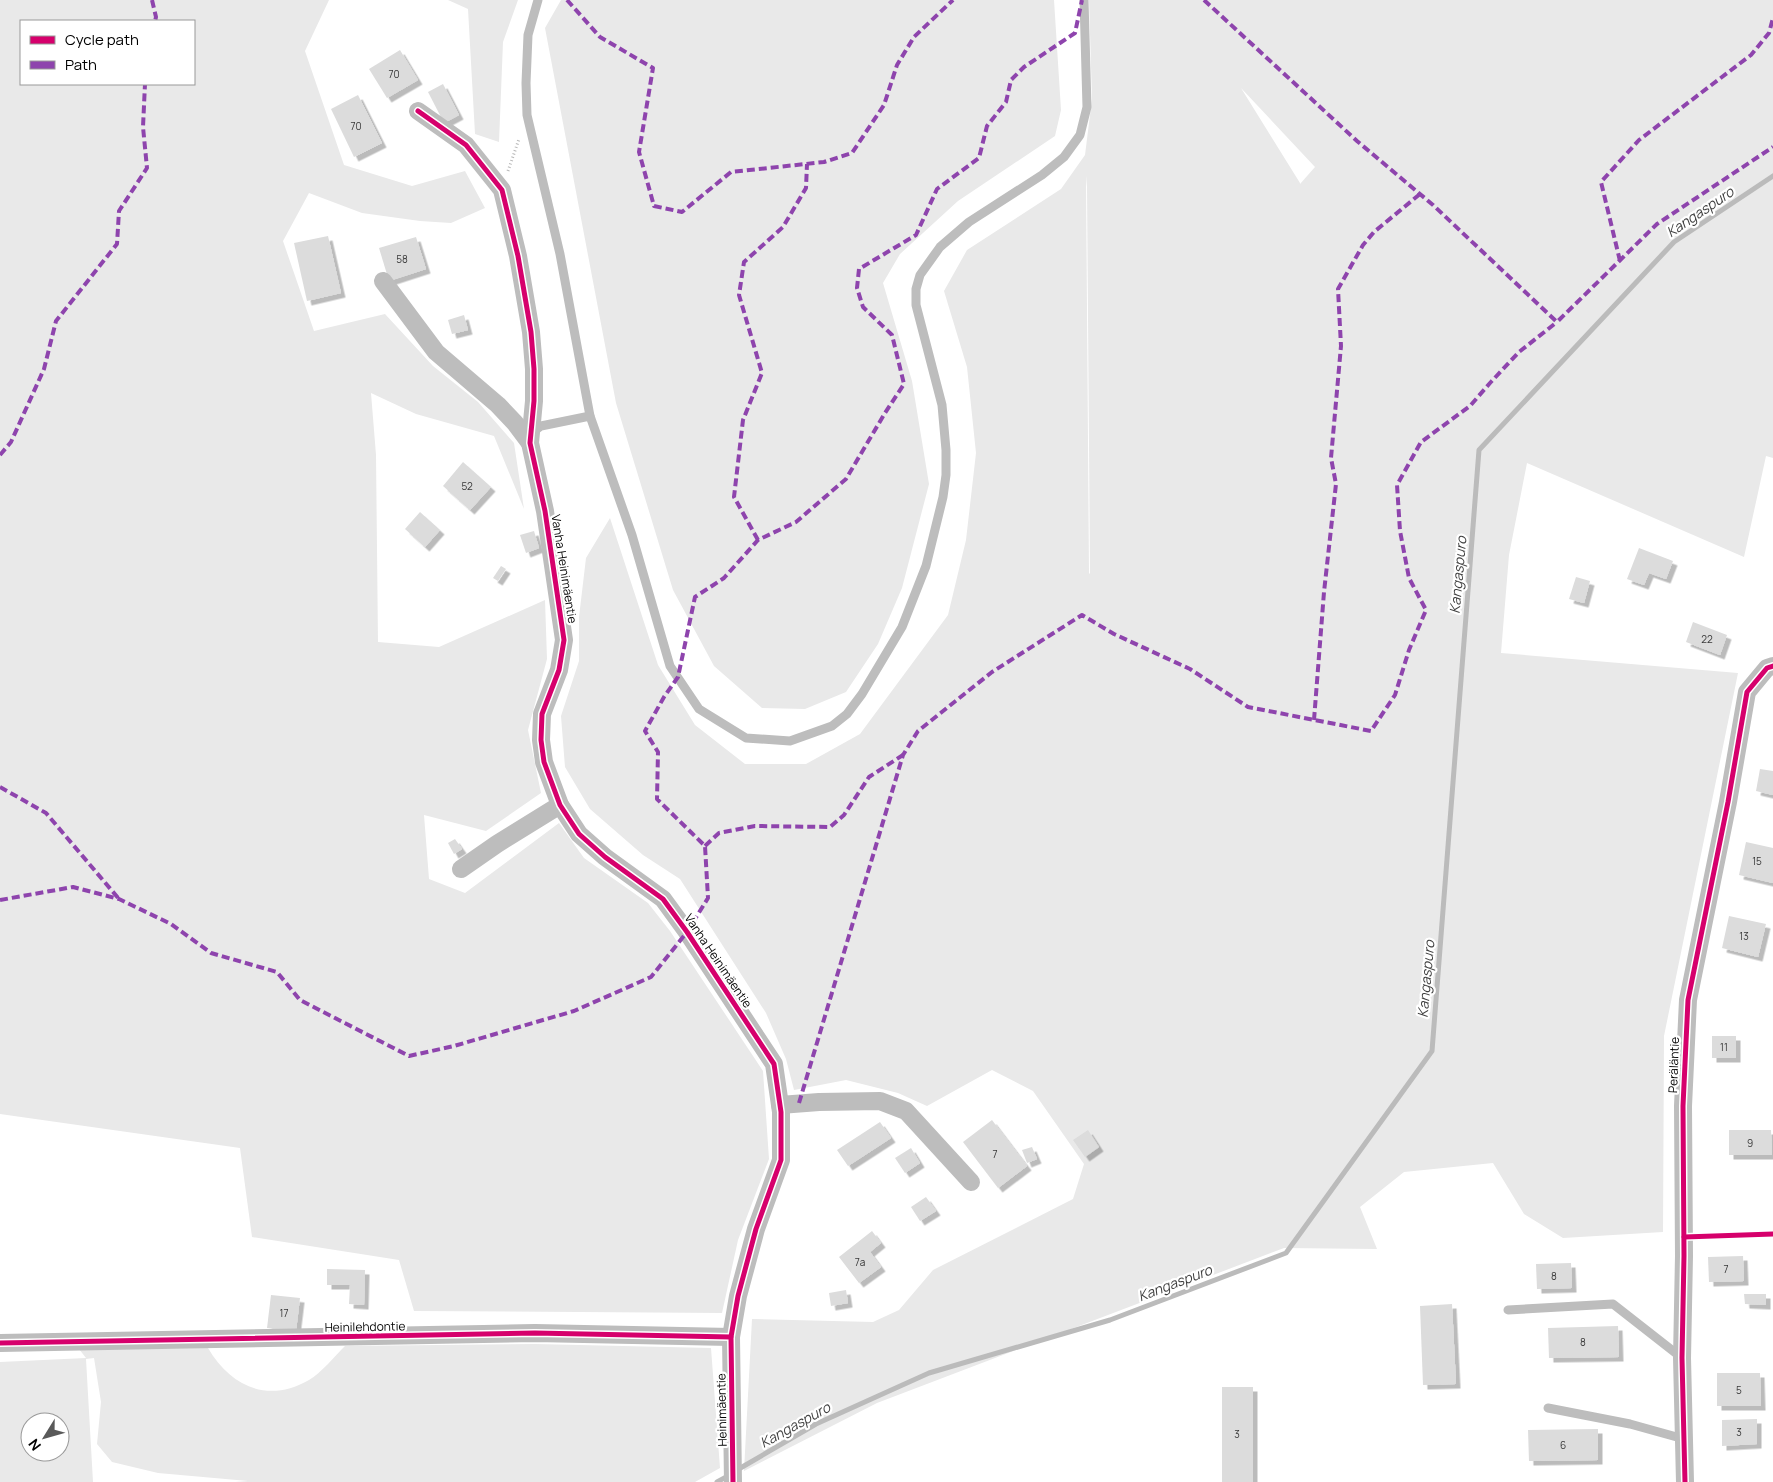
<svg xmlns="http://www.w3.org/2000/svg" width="1773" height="1482" viewBox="0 0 1773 1482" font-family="Manrope,sans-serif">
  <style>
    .green { fill: #e9e9e9; fill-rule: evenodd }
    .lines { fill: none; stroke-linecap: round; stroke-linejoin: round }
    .stream { stroke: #bbb; stroke-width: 5 }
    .building { fill: #dcdcdc; filter: url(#shadow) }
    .path { stroke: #b8b8b8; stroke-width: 3; stroke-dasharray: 1 2.5; stroke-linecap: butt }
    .lane { stroke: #bdbdbd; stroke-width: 9 }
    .street { stroke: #bdbdbd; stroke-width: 18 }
    .quiet { stroke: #8e44ad; stroke-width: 4; stroke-dasharray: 8 4; stroke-linecap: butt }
    .cycleway-casing { stroke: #fff; stroke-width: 8 }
    .cycleway { stroke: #d6006c; stroke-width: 5 }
    .labels { text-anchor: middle; stroke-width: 4.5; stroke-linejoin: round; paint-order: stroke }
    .number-label { font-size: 10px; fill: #373737 }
    .street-label { font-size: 12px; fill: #000; stroke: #fff }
    .water-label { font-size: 14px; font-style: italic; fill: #3f3f3f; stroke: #fff }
  </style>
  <defs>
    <filter id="shadow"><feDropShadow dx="4.5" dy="4.5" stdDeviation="0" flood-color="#0004"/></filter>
  </defs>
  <rect width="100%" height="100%" fill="#fff"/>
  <g class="green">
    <path d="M0 0H329L305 51 344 165 412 186 465 171 485 208 451 223 420 221 362 213 309 193 283 241 314 331 385 314 433 366 478 402 514 443 524 509 494 436 416 414 371 393 376 455 378 642 439 647 545 600 547 659 528 730 541 793 486 831 424 815 429 879 465 893 559 823 584 858 648 903 670 931 763 1071 769 1159 738 1240 722 1313 414 1311 399 1260 252 1237 240 1148 0 1114ZM21 21H194V84H21Z"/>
    <path d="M448 0H518L503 42 499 142 475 134 468 9Z"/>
    <path d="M561 0H1054L1061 110 1055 136 958 201 900 254 883 283 912 381 929 484 902 588 878 644 846 692 805 709 762 708 714 666 673 590 616 403 545 28Z"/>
    <path d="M1089 0H1773V458L1766 456 1744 557 1527 463 1509 555 1501 653 1738 673 1664 1036 1663 1232 1563 1238 1524 1214 1493 1163 1404 1172 1360 1207 1377 1249 1284 1248 877 1403 744 1471 752 1319 873 1322 899 1310 933 1270 1073 1199 1084 1164 1033 1091 992 1070 927 1106 898 1093 846 1080 794 1090 786 1059 766 1013 680 879 643 855 590 809 565 767 561 716 579 661V617L586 558 610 518 658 665 695 725 745 764H806L860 734 948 615 966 540 976 453 967 367 944 291 967 250 1061 189 1085 155 1092 99ZM1241 88 1315 167 1300 184V183ZM1086 176 1087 187 1090 574 1089 573Z"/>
    <path d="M535 1344 711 1348 720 1468 695 1482H235L248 1481 158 1473 112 1462 97 1444 101 1402 94 1358 86 1359 93 1482H0V1362L86 1358 79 1349 208 1348C230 1386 268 1404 309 1380 321 1373 335 1356 345 1346ZM30 1422H60V1452H30Z"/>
  </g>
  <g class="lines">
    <g class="stream">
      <path d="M737 1470 816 1424 929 1373 1110 1320 1286 1253 1432 1051 1479 450 1674 242 1773 176"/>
      <path d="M717 1482 730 1475"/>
    </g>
  </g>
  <g class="building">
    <path d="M400 50 418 80 387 98 369 69Z"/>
    <path d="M443 84 459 115 444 123 428 92Z"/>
    <path d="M358 95 382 143 354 157 331 109Z"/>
    <path d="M328 236 341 293 307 301 294 243Z"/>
    <path d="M416 237 426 269 389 281 379 248Z"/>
    <path d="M464 315 468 330 452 334 448 320Z"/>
    <path d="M463 462 491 487 470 510 443 486Z"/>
    <path d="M420 512 440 530 425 547 405 529Z"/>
    <path d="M534 531 539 548 526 553 520 535Z"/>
    <path d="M1639 548 1673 561 1666 579 1649 573 1644 585 1627 579Z"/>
    <path d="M501 566 506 569 498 581 493 578Z"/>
    <path d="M1576 577 1590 581 1584 603 1569 599Z"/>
    <path d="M1693 622 1727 635 1720 655 1686 642Z"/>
    <path d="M1760 769 1773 771V795L1756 791Z"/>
    <path d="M455 839 462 849 454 854 448 843Z"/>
    <path d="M1746 842 1773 848V883L1739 875Z"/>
    <path d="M1729 916 1766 924 1758 957 1722 948Z"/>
    <rect x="1712" y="1036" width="24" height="22"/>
    <path d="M992 1120 1027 1166 998 1188 963 1142Z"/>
    <path d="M880 1122 891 1138 848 1166 837 1150Z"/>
    <path d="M1088 1130 1099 1147 1085 1157 1073 1140Z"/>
    <path d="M1729 1130H1771L1772 1155H1729Z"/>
    <path d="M1032 1147 1037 1159 1027 1163 1022 1150Z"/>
    <path d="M911 1148 920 1163 905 1173 895 1158Z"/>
    <path d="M926 1197 936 1211 920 1221 911 1207Z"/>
    <path d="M872 1231 881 1243 870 1252 881 1267 859 1283 839 1257Z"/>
    <path d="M1743 1256 1744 1281 1709 1282 1708 1257Z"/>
    <path d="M1571 1263 1572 1288 1537 1289 1536 1264Z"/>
    <path d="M327 1269 365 1270 364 1305 349 1304 350 1285H327Z"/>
    <path d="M846 1290 848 1303 831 1306 829 1293Z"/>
    <path d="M1744 1294H1766V1305L1745 1304Z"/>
    <path d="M271 1295 300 1298 296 1331 267 1328Z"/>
    <path d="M1452 1304 1456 1384 1423 1385 1420 1306Z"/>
    <path d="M1618 1326 1619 1357 1549 1358 1548 1328Z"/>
    <path d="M1717 1373H1760L1761 1406H1717Z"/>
    <rect x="1222" y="1387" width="31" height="95"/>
    <path d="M1757 1419V1444L1722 1446V1420Z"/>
    <path d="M1598 1429V1460L1529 1461 1528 1430Z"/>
  </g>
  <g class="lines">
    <path class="path" d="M508 171 519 139"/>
    <g class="lane">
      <path d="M538 0 528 35 526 83 527 115 560 254 590 416 632 535 670 666 699 709 746 738 790 741 832 726 847 714 862 694 902 627 926 566 943 497 946 475V450L942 405 916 305V289L920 275 940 247 969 222 1042 175 1064 157 1080 135 1087 107 1084 0"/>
      <path d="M533 432 541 426 590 416"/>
      <path d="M1508 1310 1613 1304 1682 1358"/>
      <path d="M1548 1408 1630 1424 1684 1439"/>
    </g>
    <g class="street">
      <path d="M418 111 466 145 502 190 518 256 531 332 534 369V401L530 443 545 511 564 640 559 670 542 714 541 740 544 762 560 805 579 834 605 857 663 899 687 932 774 1064 781 1112V1160L756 1229 738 1296 731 1337 733 1482"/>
      <path d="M383 281 436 352 498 405 515 423 530 443"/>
      <path d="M461 869 497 844 560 805"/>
      <path d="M780 1105 819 1102 880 1101 906 1111 971 1182"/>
      <path d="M0 1343 535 1333 731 1337"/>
      <path d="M1685 1482 1682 1358 1684 1256 1683 1106 1688 1000 1728 802 1747 692 1767 668 1773 666"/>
    </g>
    <g class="quiet">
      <path d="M152 0 156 17 155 21"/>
      <path d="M567 0 600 37 653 68 639 152 654 206 682 212 731 172 824 162 852 153 884 105 897 65 914 37 953 0"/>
      <path d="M1204 0 1357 141 1433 205 1557 322 1657 224 1773 147"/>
      <path d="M1620 261 1601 182 1639 140 1751 55 1769 33 1773 18"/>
      <path d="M0 455 11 442 44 369 56 321 117 244 119 211 147 168 143 127 145 84"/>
      <path d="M758 540 734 497 743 420 762 373 739 295 744 262 783 227 806 188 807 164"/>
      <path d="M1314 720 1324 592 1336 484 1331 458 1341 346 1338 289 1363 245 1374 232 1420 194"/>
      <path d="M0 787 46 813 119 899"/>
      <path d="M705 846 719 833 755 826 830 827 844 815 869 777 903 755"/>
      <path d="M0 900 73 887 119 899 171 924 211 953 277 972 300 1000 409 1056 454 1046 574 1011 651 977 687 932 708 898 705 846 657 799 658 752 645 731 664 697 678 677 695 597 724 578 758 540 796 522 846 479 885 413 904 384 892 335 863 307 857 288 859 269 916 235 937 189 979 158 987 126 1006 102 1011 80 1024 67 1075 33 1082 0"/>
      <path d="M799 1103 903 755 918 731 992 672 1082 615 1114 634 1190 669 1248 707 1371 731 1395 695 1409 650 1426 610 1409 578 1400 531 1397 485 1421 442 1470 406 1490 383 1519 352 1557 322"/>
    </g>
    <g class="cycleway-casing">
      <g id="cycleway">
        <path d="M418 111 466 145 502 190 518 256 531 332 534 369V401L530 443 545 511 564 640 559 670 542 714 541 740 544 762 560 805 579 834 605 857 663 899 687 932 774 1064 781 1112V1160L756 1229 738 1296 731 1337 733 1482"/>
        <path d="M1684 1237 1773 1234"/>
        <path d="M0 1343 535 1333 731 1337"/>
        <path d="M1685 1482 1682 1358 1684 1256 1683 1106 1688 1000 1728 802 1747 692 1767 668 1773 666"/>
      </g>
    </g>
    <use href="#cycleway" class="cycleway"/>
  </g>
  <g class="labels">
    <g class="number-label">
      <text x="394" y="78">70</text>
      <text x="356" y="130">70</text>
      <text x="402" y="263">58</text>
      <text x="467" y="490">52</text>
      <text x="1707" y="643">22</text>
      <text x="1757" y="865">15</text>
      <text x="1744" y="940">13</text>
      <text x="1724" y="1051">11</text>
      <text x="1750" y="1147">9</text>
      <text x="995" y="1158">7</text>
      <text x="860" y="1266">7a</text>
      <text x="1726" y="1273">7</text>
      <text x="1554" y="1280">8</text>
      <text x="284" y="1317">17</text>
      <text x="1583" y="1346">8</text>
      <text x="1739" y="1394">5</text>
      <text x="1739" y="1436">3</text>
      <text x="1237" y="1438">3</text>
      <text x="1563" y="1449">6</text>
    </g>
    <g class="street-label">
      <text transform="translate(564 569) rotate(81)" y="4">Vanha Heinimäentie</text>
      <text transform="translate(718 961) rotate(56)" y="4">Vanha Heinimäentie</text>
      <text transform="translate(1674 1065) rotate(-88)" y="4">Peräläntie</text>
      <text transform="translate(365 1327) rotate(-1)" y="4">Heinilehdontie</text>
      <text transform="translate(722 1410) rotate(-91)" y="4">Heinimäentie</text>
    </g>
    <g class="water-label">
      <text transform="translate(1700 212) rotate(-34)" y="5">Kangaspuro</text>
      <text transform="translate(1458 575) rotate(-85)" y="5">Kangaspuro</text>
      <text transform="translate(1426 979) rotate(-85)" y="5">Kangaspuro</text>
      <text transform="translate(1175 1283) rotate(-21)" y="5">Kangaspuro</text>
      <text transform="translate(795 1425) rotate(-29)" y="5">Kangaspuro</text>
    </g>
  </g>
  <rect x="20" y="20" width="175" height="65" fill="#ffffff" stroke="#999999"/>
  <rect x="30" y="36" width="25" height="8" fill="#d6006c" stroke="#999999"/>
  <text x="65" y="45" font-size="15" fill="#000000">Cycle path</text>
  <rect x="30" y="61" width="25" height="8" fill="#8e44ad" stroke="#999999"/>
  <text x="65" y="70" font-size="15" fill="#000000">Path</text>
  <g transform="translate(45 1437) rotate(233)"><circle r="24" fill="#ffffff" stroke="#999999"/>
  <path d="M0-4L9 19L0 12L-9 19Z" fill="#595959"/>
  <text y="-8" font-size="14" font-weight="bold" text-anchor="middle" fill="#000000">N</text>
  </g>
</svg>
